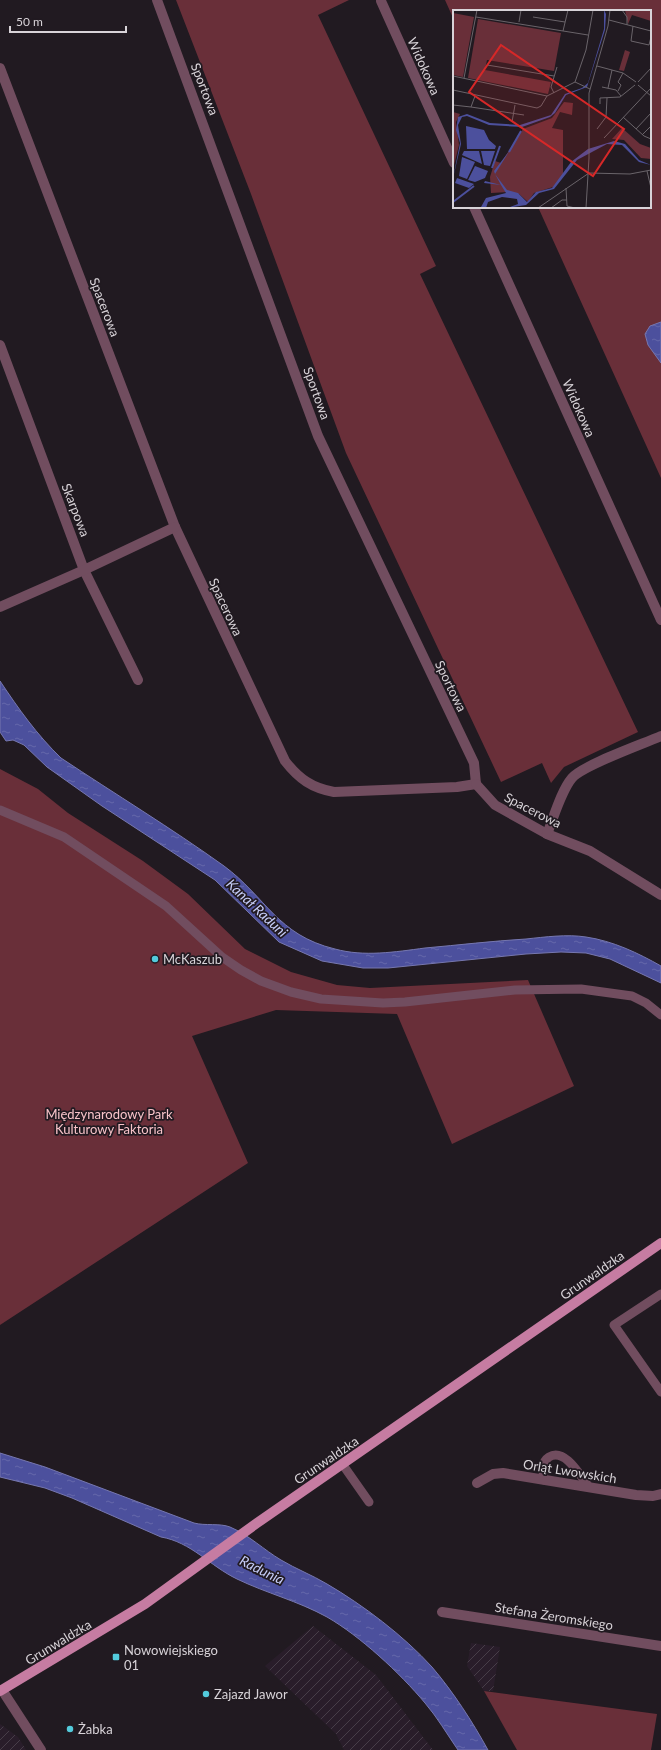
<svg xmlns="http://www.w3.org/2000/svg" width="661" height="1750" viewBox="0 0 661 1750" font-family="Lato,sans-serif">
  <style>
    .industrial { fill: url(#industrial-furrows) }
    .green { fill: #692f39 }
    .water { fill: url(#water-ripples); stroke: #7677af }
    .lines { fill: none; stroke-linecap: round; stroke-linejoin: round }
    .service { stroke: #714d5f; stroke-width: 9 }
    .minor { stroke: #714d5f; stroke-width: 10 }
    .tertiary { stroke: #714d5f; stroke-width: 10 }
    .primary { stroke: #c67ca2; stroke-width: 10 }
    .poi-dot { fill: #53cbdc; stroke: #211a21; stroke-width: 1.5 }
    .labels { text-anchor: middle; stroke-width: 3.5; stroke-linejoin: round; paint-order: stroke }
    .street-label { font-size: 13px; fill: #d8d3d8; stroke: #211a21 }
    .poi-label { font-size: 13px; fill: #d8d3d8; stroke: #211a21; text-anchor: start }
    .park-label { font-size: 13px; fill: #f8c3c9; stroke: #211a21 }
    .water-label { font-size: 14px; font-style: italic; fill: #c5ccf7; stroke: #211a21 }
    .inset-river { fill: none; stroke: #4c509d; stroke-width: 2 }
    .inset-road { fill: none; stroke: #6a646a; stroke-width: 1 }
    .view { fill: #d62828; fill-opacity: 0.15; stroke: #d62828; stroke-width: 2 }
    .inset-edge { fill: none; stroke: #d8d3d8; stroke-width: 2 }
  </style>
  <defs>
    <pattern id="industrial-furrows" width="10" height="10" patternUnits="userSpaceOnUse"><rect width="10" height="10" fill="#291d2a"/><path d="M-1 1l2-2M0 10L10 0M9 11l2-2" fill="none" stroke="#473d48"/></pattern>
    <pattern id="water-ripples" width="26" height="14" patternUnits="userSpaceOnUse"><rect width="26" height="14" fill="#4c509d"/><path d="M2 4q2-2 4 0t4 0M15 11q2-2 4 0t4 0" fill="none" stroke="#6568aa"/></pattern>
  </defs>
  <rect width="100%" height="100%" fill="#211a21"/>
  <g class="industrial">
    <path d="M313 1626 376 1675 433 1750H344L336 1734 265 1666Z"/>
    <path d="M471 1643 500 1647 493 1691H484L467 1666Z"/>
    <path d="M0 1724 18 1737 26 1750H0Z"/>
  </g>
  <g class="green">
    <path d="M176 0H349L318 15 436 266 420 274 638 732 564 767 551 783 542 763 501 782 346 453 251 194Z"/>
    <path d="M445 0H661V478L538 207H650V11H454V20Z"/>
    <path d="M0 769 38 789 68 813 143 861 188 894 245 949 291 972 337 985 370 988 528 980 574 1086 452 1144 397 1014 276 1010 192 1036 248 1163 0 1325Z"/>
    <path d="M484 1691 657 1714 651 1750H517Z"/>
  </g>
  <g class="water">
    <path d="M661 322V363L648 345 645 334 650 326Z"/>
    <path d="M0 681C18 708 37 735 61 758 115 794 171 828 224 866 266 897 277 935 335 949 364 957 395 952 425 948 459 945 492 941 526 939 545 937 567 934 586 937 613 941 638 953 661 966V983L610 959 586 953 561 952 526 954 388 968H363L322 961 279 942 215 880 102 806 47 767 24 745 13 740 6 741 0 732Z"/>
    <path d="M0 1453 45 1467 194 1523C205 1526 220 1523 230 1527 249 1535 264 1550 281 1560 296 1569 312 1575 327 1584 363 1605 404 1636 432 1667 454 1693 472 1721 488 1750H458C447 1734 437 1717 425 1703 400 1673 360 1636 327 1617 298 1601 266 1593 237 1579 210 1566 191 1542 161 1537L72 1498 45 1488 0 1477Z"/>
  </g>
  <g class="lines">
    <g class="service">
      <path d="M0 810 64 837 166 906 222 957 241 970 261 981 291 992 321 999 383 1003 405 1002 515 990 581 989 632 996 646 1003 661 1015"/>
      <path d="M661 1294 614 1325 661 1392"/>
      <path d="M343 1465 369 1502"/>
      <path d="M544 1480C543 1472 541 1462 549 1457 565 1447 581 1477 589 1487"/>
    </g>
    <g class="minor">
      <path d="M157 0 318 436 474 763 476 784"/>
      <path d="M381 1 454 163"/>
      <path d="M0 68 175 527 285 761C299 779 312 788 334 792L457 787 476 784"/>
      <path d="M474 207 661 620"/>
      <path d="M0 345 84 570 138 680"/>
      <path d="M0 607 84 570 175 527"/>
      <path d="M476 784 495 805 547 834 590 851 661 895"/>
      <path d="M547 834C554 817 561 791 572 778 583 765 643 744 661 736"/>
      <path d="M477 1483 493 1474 503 1473 636 1495 653 1496 661 1494"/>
      <path d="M442 1612 661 1646"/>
    </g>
    <path class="tertiary" d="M2 1690 41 1750"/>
    <path class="primary" d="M0 1691 145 1604 257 1523 661 1243"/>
  </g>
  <g class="poi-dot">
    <circle cx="155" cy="959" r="4"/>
    <rect x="112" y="1653" width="8" height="8" rx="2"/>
    <circle cx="206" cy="1694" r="4"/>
    <circle cx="70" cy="1729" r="4"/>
  </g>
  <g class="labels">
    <g class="street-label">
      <text transform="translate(424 66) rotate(66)" y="5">Widokowa</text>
      <text transform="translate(205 89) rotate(69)" y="5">Sportowa</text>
      <text transform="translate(105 307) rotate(69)" y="5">Spacerowa</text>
      <text transform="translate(317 393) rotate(70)" y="5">Sportowa</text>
      <text transform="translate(579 408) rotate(66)" y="5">Widokowa</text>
      <text transform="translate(76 510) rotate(69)" y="5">Skarpowa</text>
      <text transform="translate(226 607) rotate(65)" y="5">Spacerowa</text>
      <text transform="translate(451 686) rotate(64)" y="5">Sportowa</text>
      <text transform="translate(533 810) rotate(27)" y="5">Spacerowa</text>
      <text transform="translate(592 1275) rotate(-35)" y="5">Grunwaldzka</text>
      <text transform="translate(326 1460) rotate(-34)" y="5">Grunwaldzka</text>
      <text transform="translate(570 1471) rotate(9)" y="5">Orląt Lwowskich</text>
      <text transform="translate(554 1616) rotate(9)" y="5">Stefana Żeromskiego</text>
      <text transform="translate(58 1642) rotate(-31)" y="5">Grunwaldzka</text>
    </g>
    <g class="poi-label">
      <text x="163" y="964">McKaszub</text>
      <text x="124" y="1655">Nowowiejskiego<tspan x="124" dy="15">01</tspan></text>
      <text x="214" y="1699">Zajazd Jawor</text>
      <text x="78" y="1734">Żabka</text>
    </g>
    <g class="park-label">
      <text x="109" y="1119">Międzynarodowy Park<tspan x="109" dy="15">Kulturowy Faktoria</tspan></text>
    </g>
    <g class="water-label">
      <text transform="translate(257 908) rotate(43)" y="5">Kanał Raduni</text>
      <text transform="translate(262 1570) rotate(26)" y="5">Radunia</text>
    </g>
  </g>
  <g transform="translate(453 10)">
    <rect width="198" height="198" fill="#211a21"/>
    <path d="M0 102 7 104 3 112 6 135 0 159Z" fill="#692f39"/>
    <path d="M0 3 21 7 10 67 0 65Z" fill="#692f39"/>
    <path d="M172 0H198V11L179 5 175 14ZM25 9 108 23 101 61 34 50 32 60 98 72 95 84 15 68ZM172 40 177 42 171 61 166 60ZM111 92 120 93 119 105 107 102 99 118 110 120V166L100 177 81 183 75 192 66 184 56 182 38 183 37 167 42 151 48 153 70 119 99 108ZM169 118 187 134 198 138V149L188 148 171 130 159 129Z" fill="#692f39"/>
    <path d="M151 0 153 4 152 20 134 77 113 85 102 103 97 107 69 117 36 115 14 106 9 107 5 115 8 134 0 168 7 133 3 120 5 107 14 104 37 113 67 115 98 105 112 84 129 78 135 73 151 19ZM13 116 31 120 36 130 43 136 42 139H14ZM161 131 172 134 186 150 198 155 186 152 169 135 154 134 124 150 101 179 86 183 73 195 54 198 65 194 64 189 49 187 35 192 33 198H7L28 197 33 188 53 183 48 175 31 173 32 171 48 175 42 164 41 161 57 140 42 164 54 180 65 183 74 192 83 182 99 178 118 152 135 139ZM11 141H26L29 154 9 145ZM28 141H42L37 156 31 155ZM9 147 22 152 14 169 6 166ZM22 156 35 161 32 168 22 172 15 170ZM4 168 21 174 16 178 2 173Z" fill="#4c509d"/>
    <path class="inset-river" d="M56 142 68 121M39 158 47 136M0 192 21 176"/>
    <path class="inset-road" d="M169 0 174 7V15M23 7 135 25M80 7 112 12M156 10 198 21M66 12 68 0M180 16 178 31 196 35 198 27M110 21 115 0M34 55 101 66M144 56 170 63 183 72M0 66 94 86M11 68 24 0M122 72 133 40 140 0M122 72 137 79M185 72 198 58M185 75 198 86M149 77 163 80 168 86M155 78 159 60M0 80 84 98 88 96 94 86 122 72M165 81 168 75 165 72 170 63M101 83 98 77 104 57M147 94V88L167 87 182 75M0 95 18 97 22 86M18 97 71 105M170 107 191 126 198 129M59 112 62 95M144 119 153 107 154 88M183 119 198 103M189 125 198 116M151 128 198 78M194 161 198 178M136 163 177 164 198 160M113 178 114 196 122 198M85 198 136 163M98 198 109 190H114M133 198 136 148V83L155 16 157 0"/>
    <path class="view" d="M48 35 171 119 140 166 16 82Z"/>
    <rect width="198" height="198" class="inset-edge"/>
  </g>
  <path d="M10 26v6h116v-6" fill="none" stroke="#d8d3d8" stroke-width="2"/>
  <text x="16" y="26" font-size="12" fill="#d8d3d8" stroke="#211a21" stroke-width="3" paint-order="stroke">50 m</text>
</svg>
